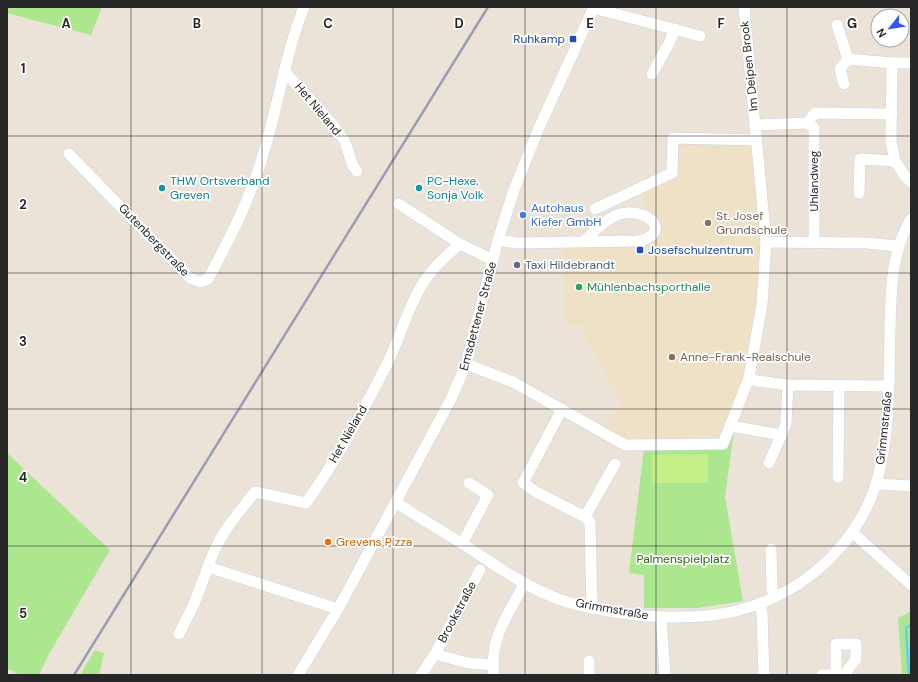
<svg xmlns="http://www.w3.org/2000/svg" width="918" height="682" viewBox="0 0 918 682" font-family="'DM Sans',sans-serif">
  <style>
    .education { fill: #efe1c5 }
    .green { fill: #ace78f }
    .pitch { fill: #c4ef89 }
    .lines { fill: none; stroke-linecap: round; stroke-linejoin: round }
    .stream { stroke: #61cef7; stroke-width: 2.5 }
    .minor-casing { stroke: #ccd0e2; stroke-width: 12 }
    .minor { stroke: #fff; stroke-width: 11 }
    .rail { stroke: #9a9eb3; stroke-width: 2.5 }
    .grid { fill: none; stroke: #272727; stroke-width: 1; stroke-opacity: 0.55 }
    .transit-dot { fill: #1a4fb4; stroke: #fff; stroke-width: 1.5 }
    .culture-dot { fill: #0f9aa8; stroke: #fff; stroke-width: 1.5 }
    .shop-dot { fill: #3f7fe0; stroke: #fff; stroke-width: 1.5 }
    .education-dot { fill: #8d6e63; stroke: #fff; stroke-width: 1.5 }
    .service-dot { fill: #5c6f8a; stroke: #fff; stroke-width: 1.5 }
    .leisure-dot { fill: #2e9e5b; stroke: #fff; stroke-width: 1.5 }
    .food-dot { fill: #e8710a; stroke: #fff; stroke-width: 1.5 }
    .labels { text-anchor: middle; stroke-width: 3.5; stroke-linejoin: round; paint-order: stroke }
    .transit-label { font-size: 12px; fill: #164399; stroke: #fff; text-anchor: end }
    .street-label { font-size: 12px; fill: #272727; stroke: #fff }
    .culture-label { font-size: 12px; fill: #0d838f; stroke: #fff; text-anchor: start }
    .shop-label { font-size: 12px; fill: #366cbe; stroke: #fff; text-anchor: start }
    .education-label { font-size: 12px; fill: #785e54; stroke: #fff; text-anchor: start }
    .service-label { font-size: 12px; fill: #4e5e75; stroke: #fff; text-anchor: start }
    .leisure-label { font-size: 12px; fill: #27864d; stroke: #fff; text-anchor: start }
    .food-label { font-size: 12px; fill: #c56008; stroke: #fff; text-anchor: start }
    .park-label { font-size: 12px; fill: #256814; stroke: #fff }
    .grid-label { font-size: 13px; text-anchor: middle; font-weight: bold; fill: #272727; stroke: #fff; stroke-width: 3.5; stroke-linejoin: round; paint-order: stroke }
  </style>
  <rect width="100%" height="100%" fill="#ebe3d7"/>
  <path class="education" d="M675 141 754 143 761 243 756 305 743 376 720 438 626 439 605 427 622 403 586 338V325H565L564 246 638 245 654 254 651 240 658 234 655 212 644 206 642 189 675 174Z"/>
  <g class="green">
    <path d="M7 7H102L91 35 7 13Z"/>
    <path d="M734 430 725 497 743 601 697 608H644V575L629 573 644 448 721 447Z"/>
    <path d="M7 453 110 550 49 654 39 675H19L7 668Z"/>
    <path d="M911 611V675H902L898 618Z"/>
    <path d="M95 650 104 653 99 675H80Z"/>
  </g>
  <path class="pitch" d="M708 454V483H652V455Z"/>
  <g class="lines">
    <path class="stream" d="M909 675 906 628 911 625"/>
    <g class="minor-casing">
      <g id="minor">
        <path d="M593 8 700 36"/>
        <path d="M837 25 848 59 892 63 891 141 895 161 905 176 911 182"/>
        <path d="M892 63H911"/>
        <path d="M284 71 334 126 345 142 353 166 357 171"/>
        <path d="M652 74 669 43 675 29"/>
        <path d="M844 84 840 69 848 59"/>
        <path d="M807 123 814 128V242"/>
        <path d="M755 125 807 123 815 113 892 114"/>
        <path d="M69 154 190 278 200 282 208 279C231 237 252 195 265 148 279 101 286 52 304 7"/>
        <path d="M859 193 860 159 895 161"/>
        <path d="M399 204 460 244 493 260"/>
        <path d="M595 209 672 173 673 138 757 140"/>
        <path d="M498 240 516 243 638 241C671 235 652 207 620 214 607 217 593 233 583 242"/>
        <path d="M766 242 866 243 898 246"/>
        <path d="M466 364 513 382 625 445 723 444 749 378 762 304 766 242 744 7"/>
        <path d="M749 378 757 381 788 385 888 386"/>
        <path d="M562 409 523 483 536 492 585 517 590 522 592 608"/>
        <path d="M730 426 782 435"/>
        <path d="M769 463 786 424 788 385"/>
        <path d="M838 477 839 387"/>
        <path d="M877 484 911 486"/>
        <path d="M395 502C417 516 440 530 463 544 495 565 525 587 561 600 585 608 611 612 635 615 668 618 703 619 736 611 808 593 867 537 881 464 890 420 889 374 890 329 891 292 891 252 911 219"/>
        <path d="M585 517 615 464"/>
        <path d="M852 532 911 585"/>
        <path d="M462 544 488 495 469 483"/>
        <path d="M771 549 772 590 775 597"/>
        <path d="M760 603 762 613 764 675"/>
        <path d="M338 609 208 567C218 536 235 517 255 492L306 503C337 459 364 410 388 362 401 335 410 300 428 276 437 264 448 254 460 244"/>
        <path d="M661 617 665 675"/>
        <path d="M179 634 194 604 208 567"/>
        <path d="M435 654 480 570"/>
        <path d="M836 674V644H856V659L844 675"/>
        <path d="M298 675 338 609 451 399 466 364 498 240 514 190 538 130 594 7"/>
        <path d="M421 675 435 654 468 663 493 665"/>
        <path d="M494 675C489 639 508 615 524 584"/>
        <path d="M589 675V661"/>
        <path d="M822 675H838"/>
      </g>
    </g>
    <use href="#minor" class="minor"/>
    <path class="rail" d="M74 675 488 7"/>
  </g>
  <path class="grid" d="M131 7V675M262 7V675M393 7V675M525 7V675M656 7V675M787 7V675M7 136H911M7 273H911M7 409H911M7 546H911"/>
  <g class="transit-dot">
    <rect x="569" y="35" width="8" height="8" rx="2"/>
    <rect x="636" y="246" width="8" height="8" rx="2"/>
  </g>
  <g class="culture-dot">
    <circle cx="162" cy="188" r="4"/>
    <circle cx="419" cy="188" r="4"/>
  </g>
  <circle class="shop-dot" cx="523" cy="215" r="4"/>
  <g class="education-dot">
    <circle cx="708" cy="223" r="4"/>
    <circle cx="672" cy="357" r="4"/>
  </g>
  <circle class="service-dot" cx="517" cy="265" r="4"/>
  <circle class="leisure-dot" cx="579" cy="287" r="4"/>
  <circle class="food-dot" cx="328" cy="542" r="4"/>
  <g class="labels">
    <g class="transit-label">
      <text x="565" y="43">Ruhkamp</text>
      <text x="648" y="254" text-anchor="start">Josefschulzentrum</text>
    </g>
    <g class="street-label">
      <text transform="translate(749 66) rotate(-96)" y="4">Im Deipen Brook</text>
      <text transform="translate(318 109) rotate(50)" y="4">Het Nieland</text>
      <text transform="translate(814 181) rotate(-90)" y="4">Uhlandweg</text>
      <text transform="translate(154 240) rotate(46)" y="4">Gutenbergstraße</text>
      <text transform="translate(478 316) rotate(-75)" y="4">Emsdettener Straße</text>
      <text transform="translate(884 428) rotate(-84)" y="4">Grimmstraße</text>
      <text transform="translate(348 434) rotate(-60)" y="4">Het Nieland</text>
      <text transform="translate(612 609) rotate(10)" y="4">Grimmstraße</text>
      <text transform="translate(457 612) rotate(-62)" y="4">Brookstraße</text>
    </g>
    <g class="culture-label">
      <text x="170" y="185">THW Ortsverband<tspan x="170" dy="14">Greven</tspan></text>
      <text x="427" y="185">PC-Hexe,<tspan x="427" dy="14">Sonja Volk</tspan></text>
    </g>
    <g class="shop-label">
      <text x="531" y="212">Autohaus<tspan x="531" dy="14">Kiefer GmbH</tspan></text>
    </g>
    <g class="education-label">
      <text x="716" y="220">St. Josef<tspan x="716" dy="14">Grundschule</tspan></text>
      <text x="680" y="361">Anne-Frank-Realschule</text>
    </g>
    <g class="service-label">
      <text x="525" y="269">Taxi Hildebrandt</text>
    </g>
    <g class="leisure-label">
      <text x="587" y="291">Mühlenbachsporthalle</text>
    </g>
    <g class="food-label">
      <text x="336" y="546">Grevens Pizza</text>
    </g>
    <g class="park-label">
      <text x="683" y="563">Palmenspielplatz</text>
    </g>
  </g>
  <g class="grid-label">
    <text x="66" y="28">A</text>
    <text x="197" y="28">B</text>
    <text x="328" y="28">C</text>
    <text x="459" y="28">D</text>
    <text x="590" y="28">E</text>
    <text x="721" y="28">F</text>
    <text x="852" y="28">G</text>
    <text x="23" y="73">1</text>
    <text x="23" y="209">2</text>
    <text x="23" y="346">3</text>
    <text x="23" y="482">4</text>
    <text x="23" y="618">5</text>
  </g>
  <rect width="918" height="682" fill="none" stroke="#272727" stroke-width="16"/>
  <g transform="translate(890 28) rotate(240)"><circle r="19" fill="#ffffff" stroke="#a9a9a9"/>
  <path d="M0-3L7 15L0 10L-7 15Z" fill="#3056ff"/>
  <text y="-6" font-size="11" font-weight="bold" text-anchor="middle" fill="#272727">N</text>
  </g>
</svg>
